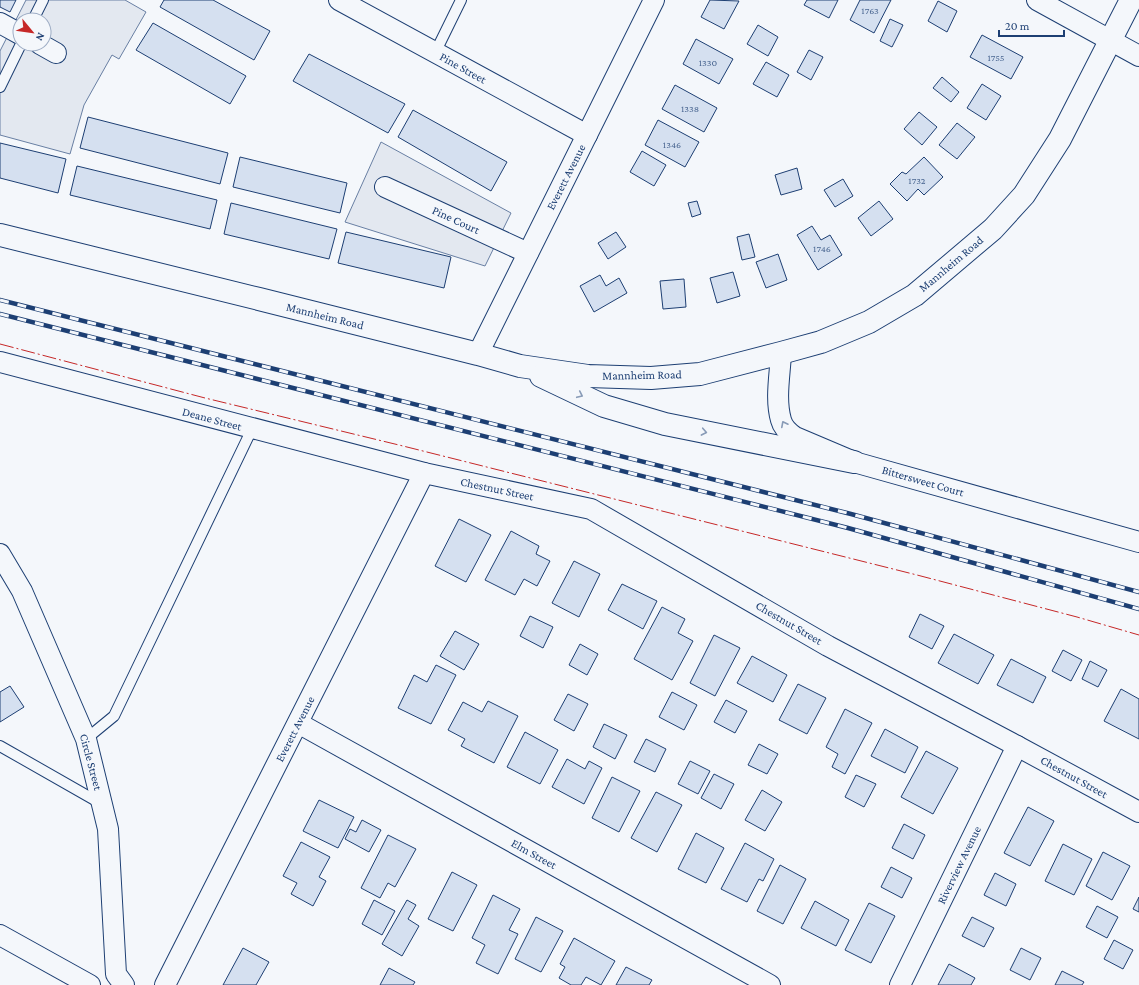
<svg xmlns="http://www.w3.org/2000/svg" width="1139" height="985" viewBox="0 0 1139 985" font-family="'Crimson Pro',serif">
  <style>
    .parking { fill: #e3e8f0; stroke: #687fa3; fill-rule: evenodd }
    .building { fill: #d5e0f0; stroke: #1d3f73 }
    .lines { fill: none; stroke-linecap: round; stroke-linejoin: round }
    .lane-casing { stroke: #1d3f73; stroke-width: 12 }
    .street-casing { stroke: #1d3f73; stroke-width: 22 }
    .primary-casing { stroke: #1d3f73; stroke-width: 24 }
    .lane { stroke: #f4f7fb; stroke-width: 10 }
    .street { stroke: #f4f7fb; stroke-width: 20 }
    .primary { stroke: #f4f7fb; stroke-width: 22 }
    .rail-casing { stroke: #1d3f73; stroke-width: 4.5 }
    .rail { stroke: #f4f7fb; stroke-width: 3; stroke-dasharray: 9; stroke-linecap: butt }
    .power { stroke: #c62828; stroke-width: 1; stroke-dasharray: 14 3 2 3; stroke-linecap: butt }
    .oneway { stroke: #889bb7 }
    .labels { text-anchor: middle; stroke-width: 3; stroke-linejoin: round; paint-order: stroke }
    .number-label { font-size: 10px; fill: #4b6792 }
    .street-label { font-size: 12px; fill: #1d3f73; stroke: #f4f7fb }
  </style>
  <rect width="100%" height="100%" fill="#f4f7fb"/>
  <g class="parking">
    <path d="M26 0H125L146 12 119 59 112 55 84 105 70 154 0 135V51ZM20 20H44V44H20Z"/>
    <path d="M381 142 511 213 485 266 345 222Z"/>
  </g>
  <g class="building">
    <path d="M0 0H16L10 12 0 7Z"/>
    <path d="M164 0H213L270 31 254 60 160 7Z"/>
    <path d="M710 0 739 1 724 29 701 17Z"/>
    <path d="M807 0H838L829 18 804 5Z"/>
    <path d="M860 0H891L874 33 850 20Z"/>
    <path d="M938 1 957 11 947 32 928 21Z"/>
    <path d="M890 19 903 25 892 47 880 41Z"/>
    <path d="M153 23 246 76 230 104 136 50Z"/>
    <path d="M758 25 778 37 768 56 747 44Z"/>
    <path d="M982 35 1023 57 1011 79 970 57Z"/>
    <path d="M696 39 733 59 719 84 683 64Z"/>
    <path d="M809 50 823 57 811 80 797 72Z"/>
    <path d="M309 54 405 104 388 133 293 81Z"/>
    <path d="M766 62 789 75 777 97 753 84Z"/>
    <path d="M942 77 959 92 951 102 933 88Z"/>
    <path d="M982 84 1001 96 986 120 967 108Z"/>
    <path d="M675 85 717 108 704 132 662 109Z"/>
    <path d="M413 110 507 162 491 191 398 137Z"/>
    <path d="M919 112 937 127 922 145 904 129Z"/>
    <path d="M88 117 228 153 220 184 80 148Z"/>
    <path d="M658 120 699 142 685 167 645 145Z"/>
    <path d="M957 123 975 137 957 159 939 145Z"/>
    <path d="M0 143 66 159 58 193 0 178Z"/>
    <path d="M642 151 666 165 654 186 630 172Z"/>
    <path d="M240 157 347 183 340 213 233 187Z"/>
    <path d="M924 157 943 177 924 195 918 189 907 201 890 184 902 172 906 174Z"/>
    <path d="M77 166 217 200 210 229 70 195Z"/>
    <path d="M797 168 802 189 781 195 775 175Z"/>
    <path d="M843 179 853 196 835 207 824 190Z"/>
    <path d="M697 201 701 214 692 217 688 203Z"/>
    <path d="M879 201 893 219 871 236 858 218Z"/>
    <path d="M231 203 337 229 329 259 224 234Z"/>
    <path d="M812 226 821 240 830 235 842 255 818 270 797 235Z"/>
    <path d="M346 232 451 257 444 288 338 263Z"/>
    <path d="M616 232 626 247 608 259 598 243Z"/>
    <path d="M749 234 755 257 742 260 737 237Z"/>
    <path d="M778 254 787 280 766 288 756 262Z"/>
    <path d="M733 272 740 296 717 303 710 278Z"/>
    <path d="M600 275 606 286 619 278 627 293 594 312 580 286Z"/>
    <path d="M684 279 686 307 663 309 660 281Z"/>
    <path d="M459 519 491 535 466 582 435 566Z"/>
    <path d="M511 531 539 546 536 554 550 561 537 586 524 579 515 595 485 580Z"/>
    <path d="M574 561 600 574 579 617 552 603Z"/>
    <path d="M622 584 657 601 643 629 608 610Z"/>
    <path d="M662 607 685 619 678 633 693 641 672 680 634 659Z"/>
    <path d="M920 614 944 626 932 649 909 637Z"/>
    <path d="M530 616 553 627 543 648 520 636Z"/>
    <path d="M455 631 479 644 464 670 440 656Z"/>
    <path d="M954 634 994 655 978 684 938 663Z"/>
    <path d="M714 635 740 648 715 696 690 683Z"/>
    <path d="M580 644 598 654 587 675 569 665Z"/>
    <path d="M1063 650 1082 660 1071 681 1052 671Z"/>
    <path d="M752 656 787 675 773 702 737 683Z"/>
    <path d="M1011 659 1046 677 1033 703 997 685Z"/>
    <path d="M1090 661 1107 670 1098 687 1082 679Z"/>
    <path d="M436 665 456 675 431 724 398 708 414 675 427 682Z"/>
    <path d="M798 684 826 698 807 734 779 720Z"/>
    <path d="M10 686 24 707 0 722V692Z"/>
    <path d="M1121 689 1139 699V739L1104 721Z"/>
    <path d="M672 692 697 705 684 730 659 717Z"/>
    <path d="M568 694 588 704 574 731 554 720Z"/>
    <path d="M726 700 747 711 735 733 714 722Z"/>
    <path d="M488 701 518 716 494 763 461 746 465 739 448 730 463 702 482 712Z"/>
    <path d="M845 709 872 723 845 774 832 767 838 754 826 747Z"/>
    <path d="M604 724 627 735 615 759 593 747Z"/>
    <path d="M885 729 918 747 905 773 871 756Z"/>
    <path d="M525 732 558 750 540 784 507 767Z"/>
    <path d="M646 739 666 749 655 772 634 762Z"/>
    <path d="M759 744 778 754 767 774 748 765Z"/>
    <path d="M926 751 958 768 933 814 901 797Z"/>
    <path d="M567 759 585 769 589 761 602 768 584 804 552 787Z"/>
    <path d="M690 761 710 771 698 794 678 784Z"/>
    <path d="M714 774 734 784 721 809 701 798Z"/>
    <path d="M856 775 876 784 864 807 845 797Z"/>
    <path d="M612 777 640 791 619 832 592 818Z"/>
    <path d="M762 790 782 802 765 831 745 820Z"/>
    <path d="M656 792 682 805 657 852 631 838Z"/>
    <path d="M319 800 354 817 338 848 303 831Z"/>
    <path d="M1028 807 1054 821 1030 866 1004 853Z"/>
    <path d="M362 820 381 830 369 852 345 839 350 829 356 832Z"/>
    <path d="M904 824 925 835 913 859 892 848Z"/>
    <path d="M696 833 724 848 706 883 678 869Z"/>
    <path d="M388 835 416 849 395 887 388 883 380 898 361 888Z"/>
    <path d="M301 842 330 857 319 877 326 881 313 906 291 894 297 883 283 876Z"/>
    <path d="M745 843 774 859 763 881 759 879 747 902 721 889Z"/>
    <path d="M1063 844 1092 859 1074 895 1045 881Z"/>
    <path d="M1103 852 1130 866 1112 900 1086 886Z"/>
    <path d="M780 865 806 879 783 924 757 911Z"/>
    <path d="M891 867 912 878 902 898 881 887Z"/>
    <path d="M452 872 477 885 453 931 428 919Z"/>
    <path d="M995 873 1016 884 1006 906 984 895Z"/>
    <path d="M493 895 520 909 509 930 518 934 498 974 476 963 485 945 472 938Z"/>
    <path d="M1139 897V912L1133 909Z"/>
    <path d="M374 900 395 911 382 935 362 924Z"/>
    <path d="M407 900 416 905 408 919 419 926 402 956 382 944Z"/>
    <path d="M815 901 849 920 836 946 801 928Z"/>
    <path d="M869 903 895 916 871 963 845 950Z"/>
    <path d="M1097 906 1118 917 1107 938 1086 927Z"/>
    <path d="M536 917 563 931 541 972 515 959Z"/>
    <path d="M972 917 994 928 984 947 962 936Z"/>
    <path d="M574 938 615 961 601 985 586 977 581 985H571L559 978 565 967 560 964Z"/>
    <path d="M1114 940 1133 950 1123 969 1104 959Z"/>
    <path d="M243 948 269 962 256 985H223Z"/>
    <path d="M1021 948 1041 958 1030 980 1010 970Z"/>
    <path d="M949 964 975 978 971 985H938Z"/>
    <path d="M626 967 652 980 649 985H616Z"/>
    <path d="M389 968 415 982 413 985H380Z"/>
    <path d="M1062 971 1084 982 1082 985H1055Z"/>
  </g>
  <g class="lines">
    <g class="lane-casing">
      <g id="lane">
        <path d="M33 20 43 0"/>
        <path d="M435 53 461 0"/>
        <path d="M0 87 21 44"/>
        <path d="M86 739 114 716 252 429"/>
        <path d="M0 746 100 803"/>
      </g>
    </g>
    <g class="street-casing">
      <g id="street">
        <path d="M339 0 587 135"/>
        <path d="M1037 0 1139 56"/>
        <path d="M0 23 20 34"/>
        <path d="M40 44 56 53"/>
        <path d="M385 187 528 253"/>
        <path d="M781 353C780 375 775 399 781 420 783 428 789 433 795 437L854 462 1139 542"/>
        <path d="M478 354 654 0"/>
        <path d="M0 362 424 473 591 509 828 646 1017 746 1139 812"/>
        <path d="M0 554 22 591 86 739 108 829 116 974 124 985"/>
        <path d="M298 723 770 985"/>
        <path d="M0 935 90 985"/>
        <path d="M165 985 424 473"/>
        <path d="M900 985 1017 746"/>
      </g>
    </g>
    <g class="primary-casing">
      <g id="primary">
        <path d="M0 235 259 299 478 354 520 366 588 376 651 378 700 374 781 353 821 342 869 322 915 295 993 229 1024 195 1060 139 1131 0"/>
        <path d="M541 376 604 406 665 424 854 462"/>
      </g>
    </g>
    <use href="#lane" class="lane"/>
    <use href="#street" class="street"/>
    <use href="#primary" class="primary"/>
    <g class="rail-casing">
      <g id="rail">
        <path d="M0 300 851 514 1139 592"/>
        <path d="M0 314 848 528 1139 609"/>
      </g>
    </g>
    <use href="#rail" class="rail"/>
    <path class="power" d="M0 344 205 398 403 446 917 575 1077 617 1139 635"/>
  </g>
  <defs><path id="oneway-chevron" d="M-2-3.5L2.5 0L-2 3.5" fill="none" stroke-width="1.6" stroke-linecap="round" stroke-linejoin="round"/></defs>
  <g class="oneway">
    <use href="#oneway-chevron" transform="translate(580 395) rotate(25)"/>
    <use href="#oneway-chevron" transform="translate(784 424) rotate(-117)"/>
    <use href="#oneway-chevron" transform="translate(704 432) rotate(11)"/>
  </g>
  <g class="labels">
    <g class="number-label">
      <text x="870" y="14">1763</text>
      <text x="996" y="61">1755</text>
      <text x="708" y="66">1330</text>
      <text x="690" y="112">1338</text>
      <text x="672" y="148">1346</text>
      <text x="917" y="184">1732</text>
      <text x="822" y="252">1746</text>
    </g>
    <g class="street-label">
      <text transform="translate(463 68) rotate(29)" y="4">Pine Street</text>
      <text transform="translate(566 177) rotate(-63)" y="4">Everett Avenue</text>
      <text transform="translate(456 220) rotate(25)" y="4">Pine Court</text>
      <text transform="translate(951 264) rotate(-40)" y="4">Mannheim Road</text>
      <text transform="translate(325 316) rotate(14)" y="4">Mannheim Road</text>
      <text transform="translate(642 375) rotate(-1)" y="4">Mannheim Road</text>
      <text transform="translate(212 419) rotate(15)" y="4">Deane Street</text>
      <text transform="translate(923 481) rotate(16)" y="4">Bittersweet Court</text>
      <text transform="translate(497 489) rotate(12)" y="4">Chestnut Street</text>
      <text transform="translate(789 623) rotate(30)" y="4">Chestnut Street</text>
      <text transform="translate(295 729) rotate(-63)" y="4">Everett Avenue</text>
      <text transform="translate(91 762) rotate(75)" y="4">Circle Street</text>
      <text transform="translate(1074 777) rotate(29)" y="4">Chestnut Street</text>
      <text transform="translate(534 854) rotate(29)" y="4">Elm Street</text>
      <text transform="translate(959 865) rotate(-64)" y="4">Riverview Avenue</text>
    </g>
  </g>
  <g transform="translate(32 32) rotate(119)"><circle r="19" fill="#f4f7fb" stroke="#9eadc5"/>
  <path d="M0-3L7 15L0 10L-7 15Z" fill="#c62828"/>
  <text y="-6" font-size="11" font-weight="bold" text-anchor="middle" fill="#1d3f73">N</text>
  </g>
  <path d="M999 30v6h65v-6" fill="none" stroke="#1d3f73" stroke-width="2"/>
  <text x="1005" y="30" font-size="12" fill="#1d3f73" stroke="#f4f7fb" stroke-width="3" paint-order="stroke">20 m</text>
</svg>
